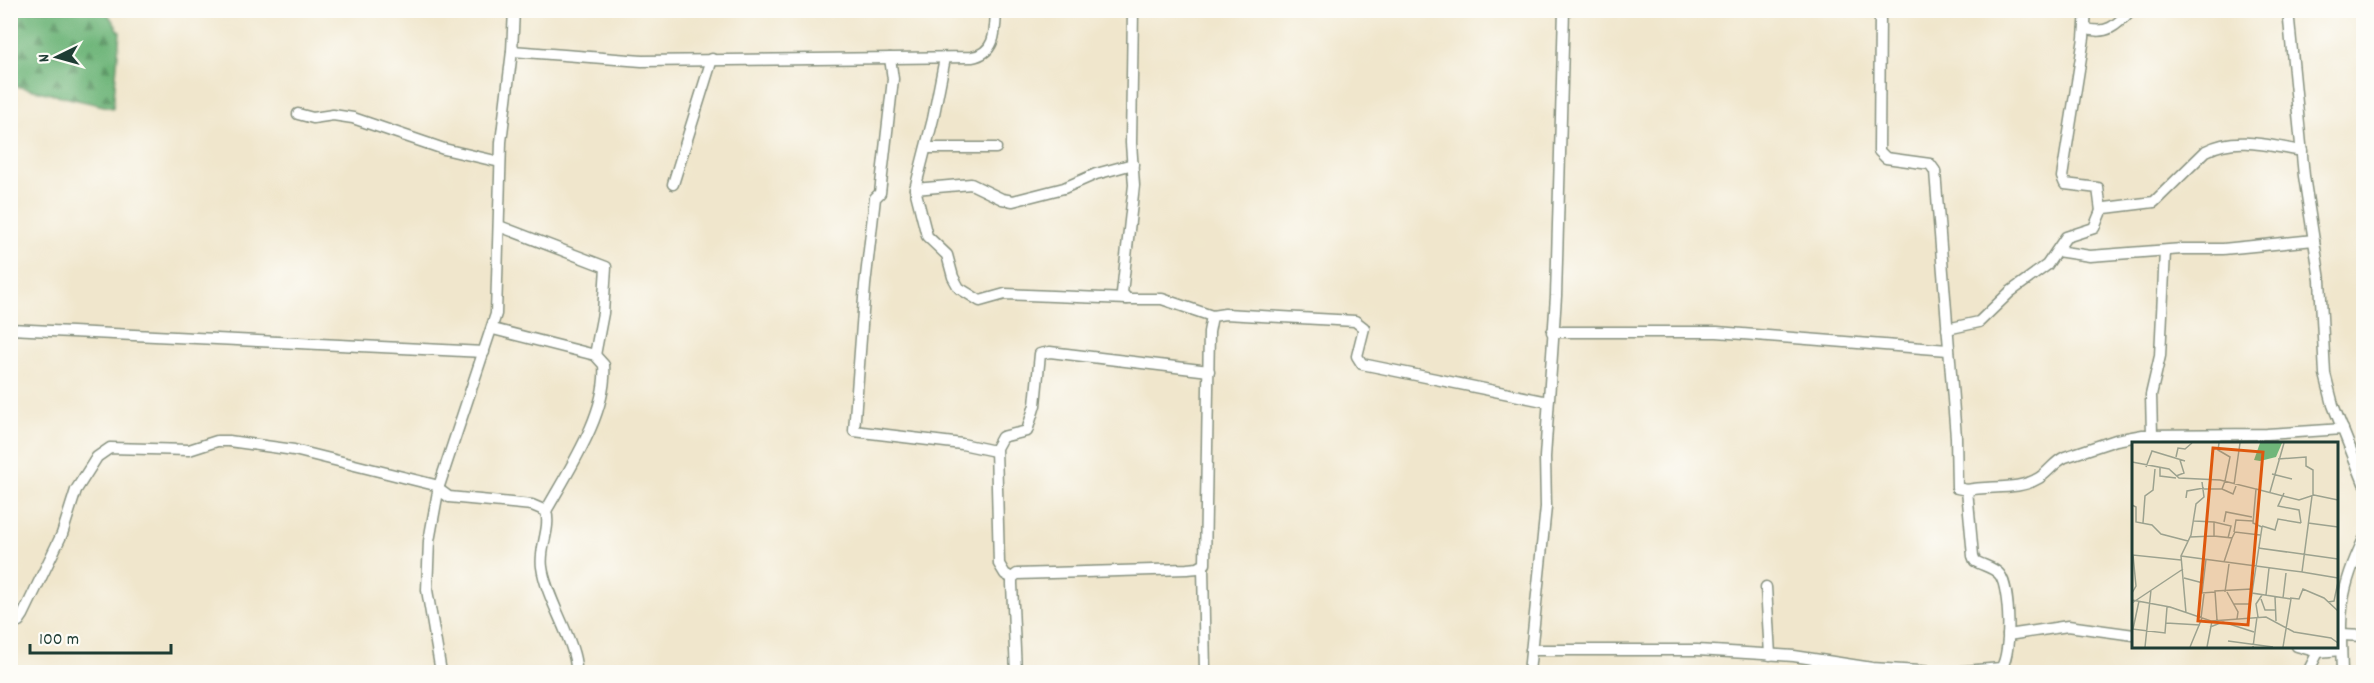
<svg xmlns="http://www.w3.org/2000/svg" width="2374" height="683" viewBox="0 0 2374 683" font-family="Dekko,sans-serif">
  <style>
    .forest { fill: url(#forest-firs); stroke: #487a57; stroke-width: 1.5 }
    .lines { fill: none; stroke-linecap: round; stroke-linejoin: round }
    .minor-casing { stroke: #889280; stroke-width: 13 }
    .minor { stroke: #fff; stroke-width: 10 }
    .inset-road { fill: none; stroke: #9ca28f; stroke-width: 1.5 }
    .view { fill: #de580e; fill-opacity: 0.15; stroke: #de580e; stroke-width: 3 }
    .inset-edge { fill: none; stroke: #1f3d34; stroke-width: 3 }
  </style>
  <defs>
    <pattern id="forest-firs" width="22" height="20" patternUnits="userSpaceOnUse" patternTransform="scale(1.5)"><rect width="22" height="20" fill="#70b67a"/><path d="M5 1l3.5 6h-7zM16 11l3.5 6h-7z" fill="#5b9565"/></pattern>
  </defs>
  <rect width="100%" height="100%" fill="#fdfcf7"/>
  <filter id="ink" filterUnits="userSpaceOnUse"><feTurbulence type="fractalNoise" baseFrequency=".0167" numOctaves="2"/><feDisplacementMap in="SourceGraphic" scale="12" xChannelSelector="R" yChannelSelector="G"/><feConvolveMatrix kernelMatrix="1 2 1 2 8 2 1 2 1" color-interpolation-filters="sRGB"/></filter>
  <filter id="wash" filterUnits="userSpaceOnUse"><feTurbulence type="fractalNoise" baseFrequency=".008" numOctaves="4" result="noise"/><feDisplacementMap in="SourceGraphic" scale="24" xChannelSelector="R" yChannelSelector="G"/><feGaussianBlur stdDeviation="1.35" result="paint"/><feColorMatrix in="noise" values="0 0 0 0 0 0 0 0 0 0 0 0 0 0 0 0 0 1.4 0 .05"/><feComposite in="paint" operator="in"/></filter>
  <g filter="url(#wash)">
    <rect width="100%" height="100%" fill="#f0e6cc"/>
    <path class="forest" d="M11 10 106 11 120 32 113 108 11 85Z"/>
  </g>
  <g filter="url(#ink)">
    <g class="lines">
      <g class="minor-casing">
        <g id="minor">
          <path d="M1133 10 1131 143 1134 185 1122 293 1127 299H1162L1212 316"/>
          <path d="M1880 10 1879 151 1886 158 1930 164 1935 171 1956 437 1957 488 1967 490C1990 485 2018 491 2039 478 2049 472 2054 462 2065 457L2116 440 2143 435 2267 434 2343 429"/>
          <path d="M2086 10 2084 38 2062 177 2065 184 2098 188 2101 211"/>
          <path d="M2288 10 2304 176 2320 280 2325 374 2333 405 2364 483"/>
          <path d="M2085 28C2106 36 2117 25 2131 10"/>
          <path d="M512 51 514 10"/>
          <path d="M890 58 893 79 880 193 875 198 865 285 854 431 962 444 995 451"/>
          <path d="M945 58 933 119 915 189 927 236 947 255 953 277 959 288 980 301 1005 294 1127 299"/>
          <path d="M298 114 313 118 333 115 353 118 444 149 500 162"/>
          <path d="M926 148H996"/>
          <path d="M673 184 712 59"/>
          <path d="M915 189 971 184 1002 199 1013 201 1064 188 1096 174 1133 164"/>
          <path d="M499 226 606 267 603 313 595 355"/>
          <path d="M2057 251 2090 256 2182 249H2223L2314 240"/>
          <path d="M10 329 484 352"/>
          <path d="M493 329 595 355 604 365C608 413 568 471 546 511"/>
          <path d="M1947 329 1979 322 2010 292 2047 265 2066 237 2094 228 2101 211 2105 208 2154 202 2206 151C2235 135 2271 146 2302 151"/>
          <path d="M1552 332H1717L1948 350"/>
          <path d="M2152 434 2151 395 2160 356 2165 251"/>
          <path d="M438 489 449 497 532 505 546 511C551 529 539 548 542 567 546 599 578 645 576 672"/>
          <path d="M1203 567 1205 672"/>
          <path d="M1012 578 1005 574 999 564 996 448 1002 437 1027 431 1035 405 1040 354 1050 352 1209 371"/>
          <path d="M1766 587 1770 655"/>
          <path d="M10 623 19 621 23 615 62 534 76 490 97 457 110 448 189 450 217 441H229L294 450 439 486"/>
          <path d="M2008 635 2068 626 2134 635"/>
          <path d="M2341 635 2364 636"/>
          <path d="M2297 646 2318 652 2341 650"/>
          <path d="M1531 650H1697L1794 656 1872 668 1934 672"/>
          <path d="M441 672 427 590 429 541 439 486 496 314 501 142 512 51 642 61 972 57C996 53 995 31 996 10"/>
          <path d="M1016 672 1012 584V578L1017 574 1187 569 1198 568 1205 564 1209 332 1212 316 1225 314 1355 321 1364 328 1357 356 1362 364 1548 402"/>
          <path d="M1529 672 1546 507 1545 457 1556 296 1564 10"/>
          <path d="M1954 672 2001 668C2012 654 2010 588 2000 575 1994 567 1983 566 1975 561L1973 556 1967 490"/>
          <path d="M2308 672 2318 652"/>
          <path d="M2342 672C2340 614 2338 593 2364 539"/>
        </g>
      </g>
      <use href="#minor" class="minor"/>
    </g>
  </g>
  <g transform="translate(2132 442)">
    <rect width="206" height="206" fill="#f0e6cc"/>
    <path d="M128 1H150L144 15 128 19 122 18Z" fill="#70b67a"/>
    <path class="inset-road" d="M87 1 86 8 98 15 93 39M44 15 46 6 53 7 60 1M146 17 174 15V24L181 28V54M0 20 37 27 47 36 88 38 124 47 121 81 130 85 120 151 159 157 151 205M14 25 20 9 53 19M28 26V34L44 36M140 32 160 37M44 34 52 31 48 18M102 43 108 1M72 47H90L93 39M90 47 101 52 104 44M124 47 167 58 182 53 206 58M138 50 152 1M152 51 146 64 167 68 169 81M54 56 55 49 72 46M0 63 4 65V80L20 83 29 92 56 99M62 79 82 80V94L100 96 92 120M82 80 99 84 96 96M92 80 94 70 120 75M11 81 13 54 21 48 23 27M176 81 206 85M130 84 143 88 146 77 169 81M102 90 104 78 121 79M58 95 82 94M100 96 103 90 128 93M126 106 206 117M49 114 170 130 180 54M74 117 70 151 83 150M170 130 206 136M52 136 71 141M93 150 97 122M95 150 106 170 105 177M0 151 4 144 1 113 49 118M134 153 137 126M143 155 144 179M151 156 154 131M158 156 167 157 171 147 192 156 206 169M129 157 133 168H144M0 158 38 165 79 179 134 175 162 190 199 196 206 201M196 160 202 159 206 140M0 161 51 127M102 162H118L120 152M54 171 49 114 59 93 64 62 72 55 70 40M126 175 124 162 130 153M69 176 72 152M85 178 83 149 120 147M34 181 68 183M78 185 91 180 122 190M0 187 33 191 35 165M1 187 7 159M96 199 141 205M13 205 19 148M58 205 70 176M75 205 80 179M121 205 125 175"/>
    <path class="view" d="M81 6 131 10 116 183 66 179Z"/>
    <rect width="206" height="206" class="inset-edge"/>
  </g>
  <rect width="2374" height="683" fill="none" stroke="#fdfcf7" stroke-width="36"/>
  <g transform="translate(57 57) rotate(265)" stroke="#fdfcf7" stroke-width="4.5" paint-order="stroke">
  <path d="M0-4.5L10 22L0 15L-10 22Z" fill="#1f3d34"/>
  <text y="-9" font-size="16" font-weight="bold" text-anchor="middle" fill="#1f3d34">N</text>
  </g>
  <path d="M30 644v9h141v-9" fill="none" stroke="#1f3d34" stroke-width="3"/>
  <text x="39" y="644" font-size="18" fill="#1f3d34" stroke="#fdfcf7" stroke-width="4.5" paint-order="stroke">100 m</text>
</svg>
